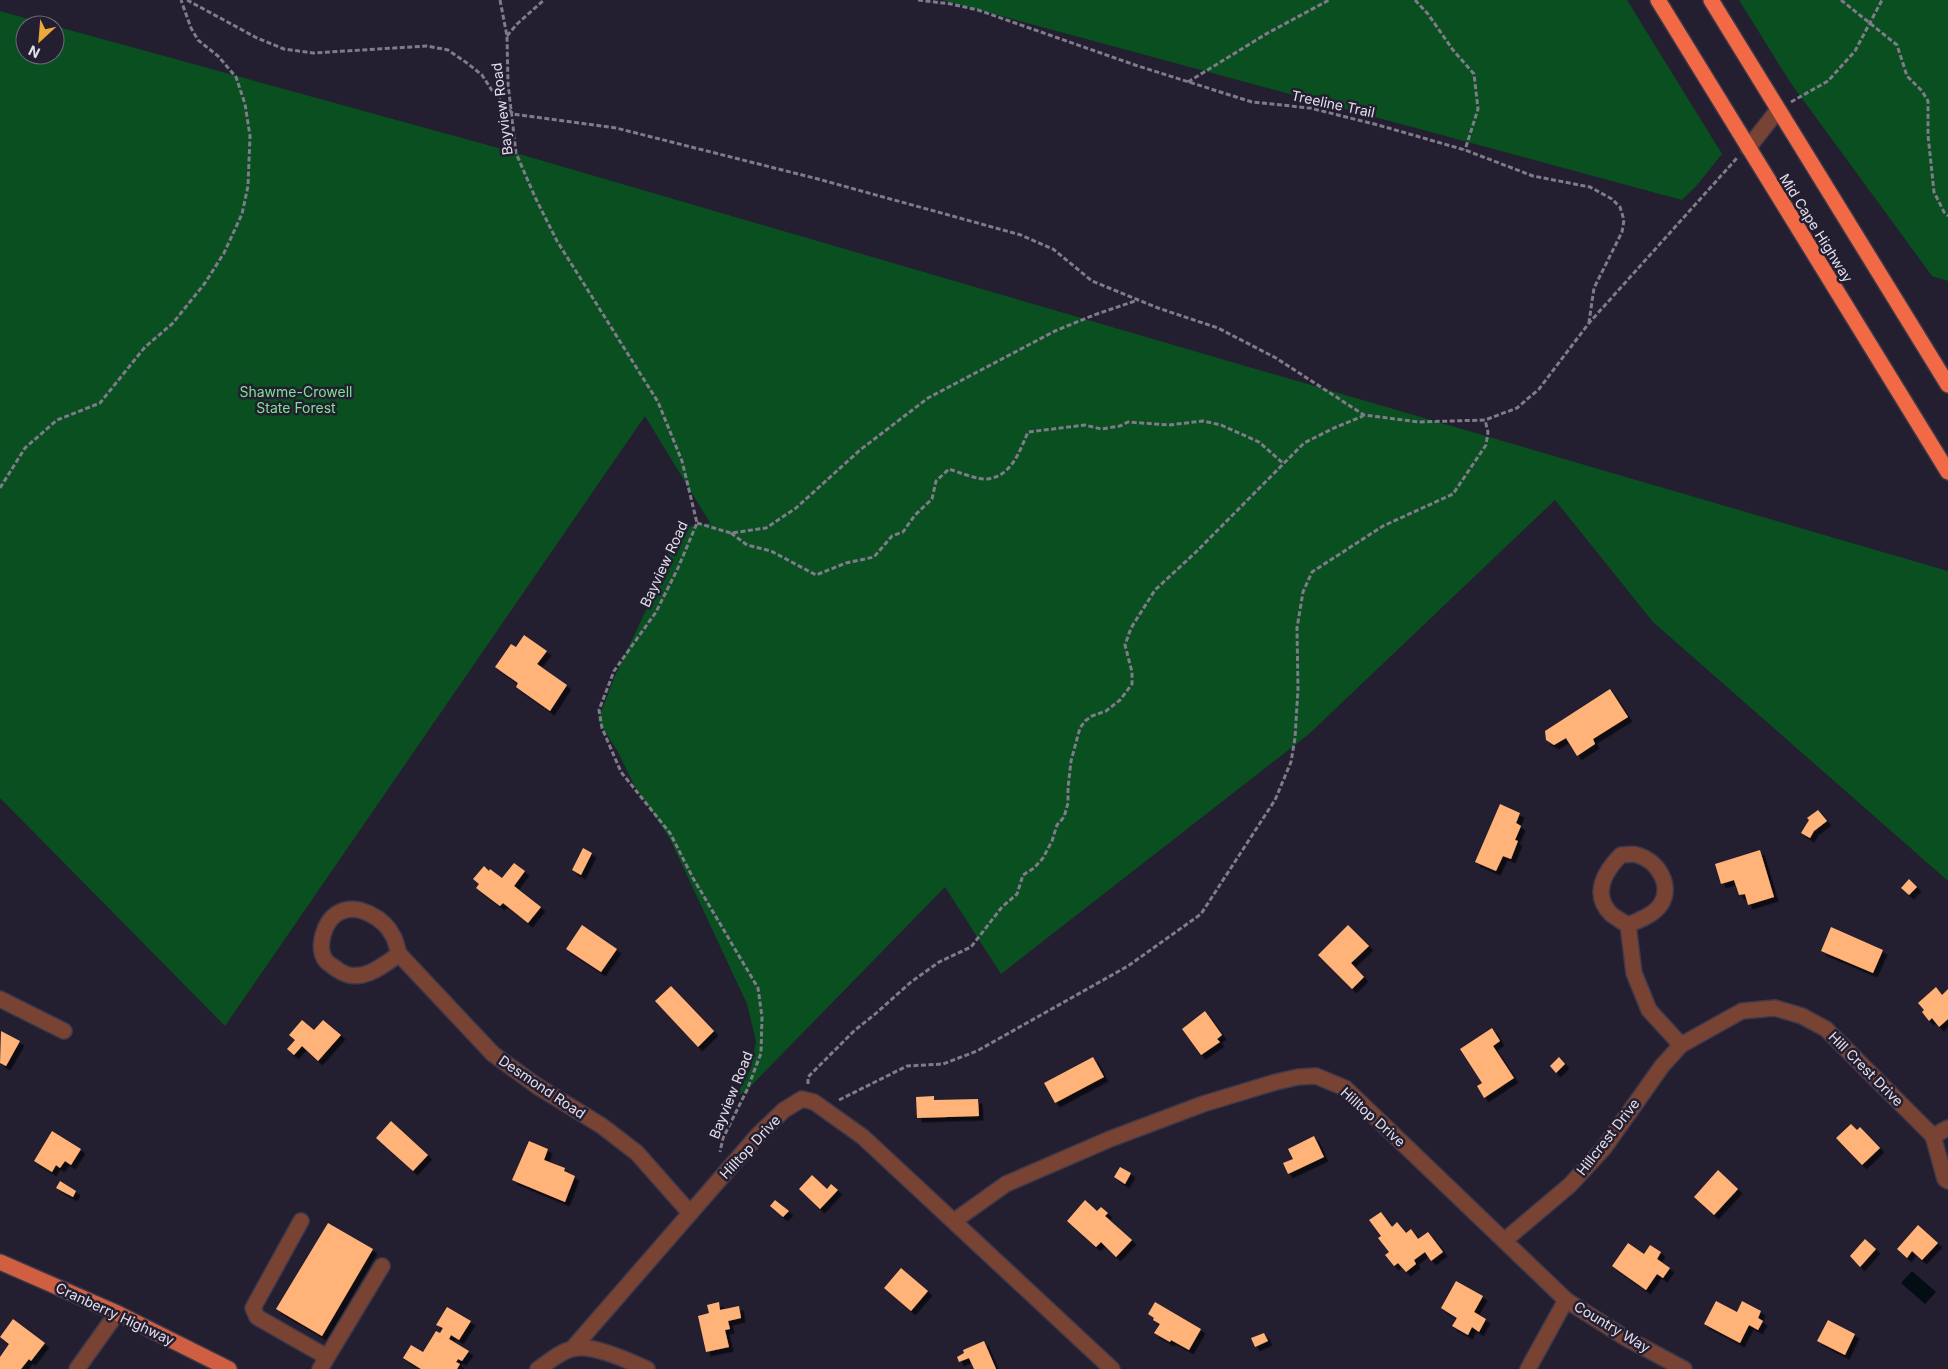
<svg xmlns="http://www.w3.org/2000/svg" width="1948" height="1369" viewBox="0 0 1948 1369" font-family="Inter,sans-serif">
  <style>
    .green { fill: #094f20 }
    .water { fill: #030e14 }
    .building { fill: #ffb379; filter: url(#shadow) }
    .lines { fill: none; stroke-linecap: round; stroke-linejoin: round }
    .minor-casing { stroke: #3e394a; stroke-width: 18 }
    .major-casing { stroke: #3e394a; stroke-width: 18 }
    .highway-casing { stroke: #3e394a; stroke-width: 18 }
    .path { stroke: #7f7b8a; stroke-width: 3; stroke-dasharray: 5 2.5; stroke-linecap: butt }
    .minor { stroke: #794334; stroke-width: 15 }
    .major { stroke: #d05f41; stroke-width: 15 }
    .highway { stroke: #f26a45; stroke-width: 15 }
    .labels { text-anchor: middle; stroke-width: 5; stroke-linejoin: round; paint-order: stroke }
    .street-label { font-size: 14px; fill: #e2dfeb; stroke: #231e30 }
    .park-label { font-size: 14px; fill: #7ee292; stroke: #231e30 }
  </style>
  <defs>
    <filter id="shadow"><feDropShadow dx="4.5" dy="4.5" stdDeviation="0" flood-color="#0009"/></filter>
  </defs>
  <rect width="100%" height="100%" fill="#231e30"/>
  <g class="green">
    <path d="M942 0H1627L1722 154 1697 185 1682 200Z"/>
    <path d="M1739 0H1948V281L1932 276 1790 82Z"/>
    <path d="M0 11 50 25H25V55H55V26L516 153 1948 571V881L1653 622 1555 500 1309 734 1001 974 945 887 747 1090 735 1098 751 1068 756 1041 747 1004 670 839 634 785 618 752 598 720 614 678 647 608 662 565 680 528 710 523 645 416 225 1026 0 798Z"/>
  </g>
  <path class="water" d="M1912 1271 1936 1292 1925 1304 1901 1283Z"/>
  <g class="building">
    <path d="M524 635 547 651 537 664 567 685 550 711 516 687 518 683 495 667 511 644 516 647Z"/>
    <path d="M1610 689 1628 717 1593 739 1595 744 1577 756 1566 738 1554 745 1546 740 1545 731Z"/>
    <path d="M1500 804 1520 813 1516 823 1521 826 1515 840 1518 841 1511 859 1503 856 1496 871 1475 862Z"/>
    <path d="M1818 810 1827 821 1814 831 1810 838 1801 833 1809 820 1807 818Z"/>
    <path d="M583 848 592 853 581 875 572 870Z"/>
    <path d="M1760 850 1774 897 1748 905 1745 894 1739 895 1734 880 1721 884 1715 864Z"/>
    <path d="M514 863 525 871 514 886 541 907 528 923 503 903 500 906 476 888 479 884 473 879 484 866 489 871 490 869 502 878Z"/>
    <path d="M1909 879 1917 887 1909 895 1901 888Z"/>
    <path d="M582 925 617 949 601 972 566 949Z"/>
    <path d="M1348 925 1369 946 1351 963 1364 977 1352 989 1318 955Z"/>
    <path d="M1831 927 1883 950 1873 973 1821 951Z"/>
    <path d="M671 986 714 1031 698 1047 655 1001Z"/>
    <path d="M1936 987 1942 995 1948 989V1019L1939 1027 1932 1018 1929 1021 1922 1012 1924 1010 1918 1003Z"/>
    <path d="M1205 1011 1222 1035 1217 1039 1220 1042 1201 1055 1182 1029Z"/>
    <path d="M302 1020 314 1030 323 1020 341 1035 318 1061 302 1046 294 1055 287 1049 295 1040 289 1035Z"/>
    <path d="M1492 1028 1500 1041 1493 1046 1514 1078 1484 1098 1477 1086 1482 1083 1460 1049Z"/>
    <path d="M1 1031 20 1041 6 1066 0 1063Z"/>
    <path d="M1093 1057 1104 1077 1055 1103 1044 1083Z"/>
    <path d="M1559 1057 1565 1064 1556 1073 1550 1066Z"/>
    <path d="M934 1096V1100L978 1099 979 1116 917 1118 916 1097Z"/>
    <path d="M391 1121 428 1155 413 1171 376 1138Z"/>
    <path d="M1851 1124 1857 1130 1860 1127 1880 1148 1862 1165 1836 1138Z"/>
    <path d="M52 1131 81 1149 71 1165 65 1161 60 1168 56 1165 52 1172 34 1161Z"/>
    <path d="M1314 1136 1324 1157 1288 1174 1283 1163 1293 1159 1288 1149Z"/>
    <path d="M529 1141 548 1149 544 1160 565 1168 564 1171 575 1176 565 1202 512 1180Z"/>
    <path d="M1120 1167 1131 1173 1125 1184 1114 1177Z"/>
    <path d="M1718 1170 1738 1189 1714 1215 1694 1197Z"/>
    <path d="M812 1175 827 1189 831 1184 838 1190 820 1209 799 1189Z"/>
    <path d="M60 1181 76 1191 73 1197 56 1188Z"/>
    <path d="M775 1200 789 1211 783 1217 770 1206Z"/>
    <path d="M1085 1200 1097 1211 1101 1207 1108 1213 1105 1216 1132 1240 1116 1257 1101 1242 1096 1247 1067 1221Z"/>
    <path d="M1381 1212 1392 1227 1397 1222 1406 1233 1411 1229 1418 1239 1428 1232 1443 1252 1431 1261 1425 1252 1414 1260 1416 1264 1406 1272 1398 1263 1394 1266 1385 1255 1389 1252 1378 1238 1381 1236 1369 1220Z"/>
    <path d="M328 1223 373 1249 322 1336 276 1309Z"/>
    <path d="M1918 1225 1938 1243 1922 1260 1912 1251 1907 1258 1897 1249Z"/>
    <path d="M1865 1239 1876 1249 1860 1267 1850 1256Z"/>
    <path d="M1628 1243 1644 1254 1650 1245 1661 1252 1657 1259 1670 1268 1663 1278 1657 1274 1646 1290 1612 1266Z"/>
    <path d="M901 1268 928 1291 911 1311 884 1288Z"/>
    <path d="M1456 1281 1483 1296 1474 1312 1486 1319 1479 1332 1472 1327 1468 1335 1452 1326 1457 1318 1441 1308Z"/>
    <path d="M1716 1301 1737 1312 1742 1301 1761 1311 1758 1318 1763 1321 1758 1330 1749 1325 1740 1343 1704 1324Z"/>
    <path d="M719 1302 720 1310 739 1306 741 1318 728 1321 730 1329 725 1330 729 1347 706 1352 698 1316 709 1313 707 1305Z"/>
    <path d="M1155 1302 1201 1329 1189 1350 1171 1340 1170 1342 1154 1333 1160 1324 1153 1320 1154 1318 1148 1314Z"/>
    <path d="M447 1307 471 1321 459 1340 451 1335 449 1339 469 1351 462 1361 458 1359 456 1362 460 1364 457 1369H421L403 1358 411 1345 423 1352 436 1331 440 1333 443 1328 436 1325Z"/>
    <path d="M13 1319 45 1343 31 1361 29 1359 21 1369H0V1357L9 1344 0 1337Z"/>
    <path d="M1828 1320 1855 1334 1845 1355 1817 1341Z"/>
    <path d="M1264 1333 1268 1341 1255 1347 1251 1338Z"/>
    <path d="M984 1341 996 1369H974L969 1358 959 1362 957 1357 964 1353 963 1350Z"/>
  </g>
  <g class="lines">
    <g class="minor-casing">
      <g id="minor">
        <path d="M1748 148 1778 110"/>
        <path d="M1628 925C1639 920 1654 915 1661 904 1673 885 1657 860 1637 855 1632 853 1626 855 1621 855 1605 871 1591 894 1611 914 1616 918 1623 922 1628 925L1634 973 1649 1010 1681 1045"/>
        <path d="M399 954C397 948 396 941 393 936 384 918 357 902 338 913 324 921 316 948 326 961 329 964 334 967 338 970 359 985 382 967 399 954L493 1054 537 1086 602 1126 637 1153 690 1213"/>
        <path d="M0 999 64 1031"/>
        <path d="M1933 1136 1948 1128"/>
        <path d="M301 1221 253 1308 257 1317 327 1357"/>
        <path d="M954 1221 1006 1184 1110 1139 1203 1104 1276 1082 1298 1077 1316 1076 1345 1088 1566 1300 1528 1369"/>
        <path d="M1505 1240 1570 1185 1604 1148 1662 1066 1681 1045 1742 1011 1775 1008 1802 1016 1826 1029 1933 1136 1945 1179 1948 1181"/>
        <path d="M1566 1300 1624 1337 1684 1369"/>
        <path d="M573 1348 759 1134 784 1110 802 1099 814 1102 863 1137 1112 1369"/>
        <path d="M77 1369 117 1313"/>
        <path d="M320 1369 382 1266"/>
        <path d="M538 1369C549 1362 559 1352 572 1349 591 1343 629 1361 647 1369"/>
      </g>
    </g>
    <g class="major-casing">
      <path id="major" d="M0 1262 117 1313 229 1369"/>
    </g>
    <g class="highway-casing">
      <g id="highway">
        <path d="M1658 0 1948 472"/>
        <path d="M1711 0 1948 385"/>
      </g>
    </g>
    <g class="path">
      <path d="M187 0 257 38 284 49 313 53 427 46 448 50 467 63 482 75 493 92 513 114 616 128 818 179 1021 235 1053 249 1092 281 1158 308 1218 328 1276 358 1364 415 1419 422 1485 420 1517 408 1539 389 1589 323 1737 158"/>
      <path d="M500 0 507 36 508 84 516 153 535 197 557 241 658 402 682 461 697 523 678 568 656 612 614 671 599 710 602 728 621 772 670 833 693 878 758 988 762 1017 761 1053 747 1090 723 1138 720 1152"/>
      <path d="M918 0 951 4 978 10 1135 65 1252 102 1310 108 1378 125 1465 150 1533 176 1590 187 1612 199 1620 207 1624 220 1622 232 1594 288 1589 322"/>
      <path d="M1415 0 1428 14 1453 50 1474 74 1478 109 1465 150"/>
      <path d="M1841 0 1897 45 1907 76 1922 91 1928 101V135L1934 192 1944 212 1948 216"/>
      <path d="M507 36 517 24 544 0"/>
      <path d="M1188 82 1266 34 1329 0"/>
      <path d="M1791 102 1828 81 1855 51 1882 0"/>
      <path d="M0 488 25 448 57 420 100 403 145 347 173 323 205 283 224 253 242 214 248 186 250 136 245 104 236 77 218 56 198 40 191 28 181 0"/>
      <path d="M697 523 731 533 766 528 796 508 860 450 928 398 1055 331 1094 315 1138 300"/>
      <path d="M731 533 747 545 771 551 816 575 846 563 874 557 892 536 903 532 915 515 932 499 936 481 949 469C958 472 978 480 987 479 1012 476 1019 452 1028 432L1085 425 1101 429 1120 426 1128 422 1169 425 1203 421 1221 425 1259 442 1284 464"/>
      <path d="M808 1084V1077L855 1030 874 1015 911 982 939 962 971 947 1002 907 1017 894 1023 875 1034 868 1043 858 1052 841 1057 825 1064 817 1068 803V788L1071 761 1080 728 1085 721 1092 716 1106 711 1120 700 1132 684V672L1125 645 1131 628 1155 590 1196 552 1304 443 1334 428 1363 416"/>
      <path d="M839 1100 907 1066 943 1064 977 1051 1128 966 1201 914 1275 800 1291 762 1295 738 1298 689 1297 628 1303 592 1312 572 1383 526 1453 494 1486 445 1488 432 1485 420"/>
    </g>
    <use href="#minor" class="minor"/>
    <use href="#major" class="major"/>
    <use href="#highway" class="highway"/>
  </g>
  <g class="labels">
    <g class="street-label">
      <text transform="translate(1333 104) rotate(12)" y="5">Treeline Trail</text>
      <text transform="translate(502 109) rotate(-97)" y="5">Bayview Road</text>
      <text transform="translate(1816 228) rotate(58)" y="5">Mid Cape Highway</text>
      <text transform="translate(664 564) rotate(-65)" y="5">Bayview Road</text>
      <text transform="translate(1866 1069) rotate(45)" y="5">Hill Crest Drive</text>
      <text transform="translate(542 1087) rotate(34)" y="5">Desmond Road</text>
      <text transform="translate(731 1095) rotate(-68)" y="5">Bayview Road</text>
      <text transform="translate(1373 1117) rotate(42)" y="5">Hilltop Drive</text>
      <text transform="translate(1608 1137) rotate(-52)" y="5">Hillcrest Drive</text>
      <text transform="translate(750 1147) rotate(-47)" y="5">Hilltop Drive</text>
      <text transform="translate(115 1314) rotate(25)" y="5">Cranberry Highway</text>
      <text transform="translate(1612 1327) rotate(31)" y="5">Country Way</text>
    </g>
    <g class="park-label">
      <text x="296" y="397">Shawme-Crowell<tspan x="296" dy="16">State Forest</tspan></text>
    </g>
  </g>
  <g transform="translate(40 40) rotate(206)"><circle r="24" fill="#231e30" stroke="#6f6b7b"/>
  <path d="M0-4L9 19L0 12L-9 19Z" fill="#eda83b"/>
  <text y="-8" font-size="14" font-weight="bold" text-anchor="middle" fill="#e2dfeb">N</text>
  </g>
</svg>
